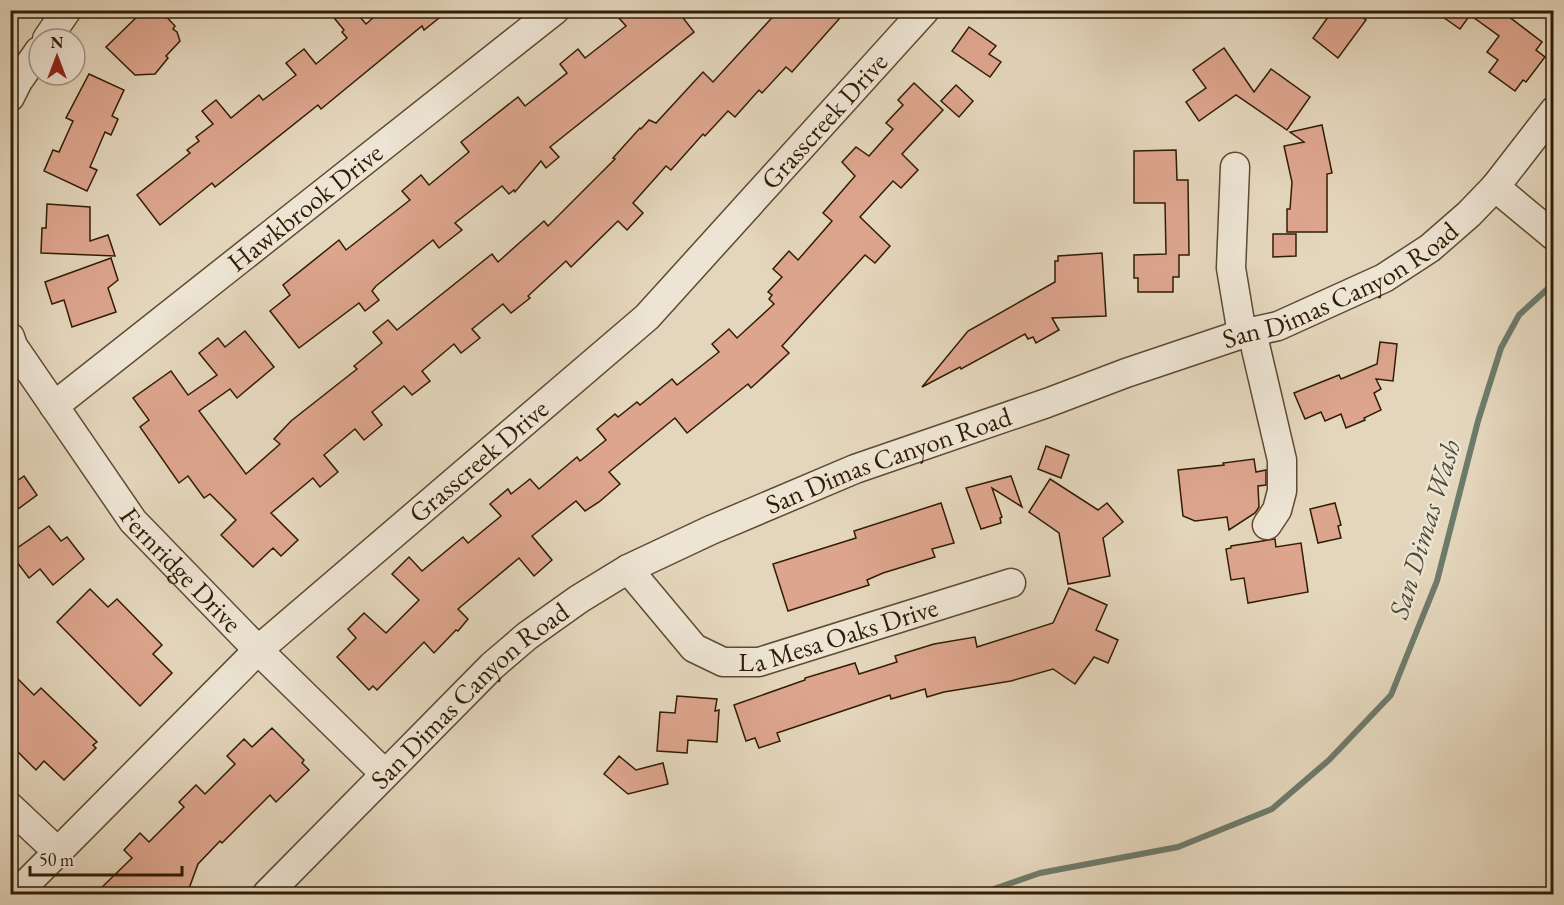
<svg xmlns="http://www.w3.org/2000/svg" width="1564" height="905" viewBox="0 0 1564 905" font-family="'EB Garamond',serif">
  <style>
    .lines { fill: none; stroke-linecap: round; stroke-linejoin: round }
    .stream { stroke: #6e7b6a; stroke-width: 6 }
    .building { fill: #dda58e; stroke: #311d04; stroke-width: 1.5 }
    .minor-casing { stroke: #5e4b32; stroke-width: 31 }
    .minor { stroke: #ede4d3; stroke-width: 28 }
    .labels { text-anchor: middle; stroke-width: 5; stroke-linejoin: round; paint-order: stroke }
    .street-label { font-size: 27px; fill: #311d04; stroke: #ede4d3 }
    .water-label { font-size: 28px; font-style: italic; fill: #4f4c37; stroke: #ede4d3 }
  </style>
  <rect width="100%" height="100%" fill="#e4d6bc"/>
  <filter id="stains"><feTurbulence type="fractalNoise" baseFrequency=".00333" numOctaves="4"/><feColorMatrix values="0 0 0 0 .2 0 0 0 0 .09 0 0 0 0 .02 0 0 0 .5 -.17"/></filter>
  <radialGradient id="worn" r=".72"><stop offset=".6" stop-color="#630" stop-opacity="0"/><stop offset="1" stop-color="#630" stop-opacity=".3"/></radialGradient>
  <g class="lines">
    <path class="stream" d="M979 894 1040 873 1178 847 1272 809 1329 760 1391 695 1437 581 1478 421 1501 348 1519 315 1554 283"/>
  </g>
  <g class="building">
    <path d="M144 10H160L175 26 173 29 177 32 180 41 166 56 168 58 155 74 135 75 106 47Z"/>
    <path d="M346 10H354L366 24 382 10H449L424 30 422 26 321 109 318 105 215 187 212 183 160 225 137 195 190 153 187 150 199 141 196 137 213 124 202 111 216 100 231 118 259 95 263 100 296 75 286 63 304 49 316 64 347 38 342 32 344 30 335 19Z"/>
    <path d="M627 10H677L694 32 550 147 559 157 546 168 541 161 515 192 514 190 509 194 502 186 455 223 462 230 439 248 433 240 376 286 372 291 379 300 365 311 359 303 299 348 270 311 290 295 283 285 339 240 346 250 410 200 402 191 421 175 429 185 469 152 461 142 518 97 525 106 567 73 560 64 578 49 585 58 626 26 618 17Z"/>
    <path d="M779 10H847L792 72 786 67 762 93 759 90 735 117 728 111 705 136 703 134 671 170 666 166 633 203 643 213 627 230 618 221 571 267 566 261 528 296 530 298 511 313 503 304 472 329 480 338 461 353 454 344 422 371 430 381 412 395 404 386 372 412 382 425 364 440 355 429 324 455 338 472 320 487 313 478 271 513 298 540 281 556 273 548 253 567 221 535 236 520 210 494 204 498 188 476 179 483 140 427 149 420 133 398 171 371 188 395 217 375 199 353 218 338 225 347 245 331 274 367 237 398 230 389 199 411 246 474 280 444 274 439 291 421 357 369 354 366 382 343 373 332 388 320 397 330 492 254 498 262 544 221 548 226 615 159 613 158 640 128 641 129 649 120 656 123 703 72 713 82Z"/>
    <path d="M1333 10H1353L1366 20 1338 58 1313 38Z"/>
    <path d="M1433 10H1500L1542 42 1536 50 1545 57 1526 82 1523 80 1515 91 1489 72 1498 60 1487 52 1499 36 1470 15 1460 29Z"/>
    <path d="M969 27 996 46 989 54 1001 62 990 77 952 51Z"/>
    <path d="M1224 48 1254 92 1271 69 1310 97 1287 130 1236 95 1199 121 1186 102 1206 88 1193 70Z"/>
    <path d="M89 74 124 90 112 116 118 119 111 135 105 132 90 167 97 170 87 191 44 171 53 150 59 152 73 121 66 118Z"/>
    <path d="M914 83 943 110 902 154 918 170 901 188 893 181 860 217 890 246 875 263 865 255 782 346 789 353 751 388 748 384 687 433 675 418 609 472 620 484 599 502 585 511 576 501 532 536 552 560 534 576 519 558 458 609 468 619 458 631 456 630 434 653 424 642 377 690 373 686 369 690 337 657 356 638 348 629 364 613 386 633 419 600 392 574 409 557 422 571 463 537 468 543 501 516 490 504 508 489 511 494 530 479 539 489 577 457 580 461 606 440 597 429 615 414 618 417 637 402 640 405 672 379 677 385 719 352 712 344 729 329 737 338 774 304 769 299 772 295 768 292 782 277 773 269 789 251 798 260 832 221 823 213 855 176 842 162 856 147 869 156 893 129 886 123 903 105 898 100Z"/>
    <path d="M956 85 973 101 959 117 941 101Z"/>
    <path d="M1322 125 1332 173 1327 174V232H1287V209H1290L1292 182 1284 146 1304 142 1290 132Z"/>
    <path d="M1176 150 1177 180H1188L1189 255H1179V277H1173V292H1138V278H1134V255L1166 254 1165 203H1134V151Z"/>
    <path d="M47 204 90 207V241L108 235 115 256 41 253 42 228H46Z"/>
    <path d="M1273 234H1296V256L1273 257Z"/>
    <path d="M1102 253 1106 316 1052 318 1059 330 1036 343 1033 337 1028 339 1025 334 961 369 960 367 922 387 968 331 1055 282V261H1058V256Z"/>
    <path d="M111 258 118 280 108 288 116 312 72 327 64 300 52 304 45 282Z"/>
    <path d="M1380 342 1397 344 1393 381 1376 379 1381 389 1374 393 1381 410 1364 418 1365 420 1346 428 1341 414 1325 421 1321 412 1305 419 1294 393 1339 375 1341 379 1377 364Z"/>
    <path d="M1046 446 1069 455 1061 478 1038 469Z"/>
    <path d="M1254 459 1256 472 1266 470V485L1258 486 1259 507 1255 513 1229 530 1227 517 1195 521 1183 516 1178 470 1224 465 1223 463Z"/>
    <path d="M24 476 37 495 10 515V486Z"/>
    <path d="M1011 476 1022 507 992 488 1002 517 1000 518 1001 523 981 529 966 488Z"/>
    <path d="M1050 479 1098 510 1107 503 1123 522 1103 538 1110 576 1068 584 1059 533 1029 512Z"/>
    <path d="M941 503 954 543 932 549 935 557 883 573 867 580 869 585 788 611 773 564 856 538 854 531Z"/>
    <path d="M1335 503 1341 525 1338 526 1341 538 1318 543 1310 509Z"/>
    <path d="M49 526 61 541 67 537 84 559 53 585 40 569 29 578 10 553Z"/>
    <path d="M1275 539 1276 547 1301 543 1308 592 1248 603 1244 578 1231 580 1226 549 1231 548V546Z"/>
    <path d="M1069 588 1107 605 1096 630 1118 640 1108 663 1094 657 1075 684 1053 669 1011 681 944 692 927 697 925 689 891 699 890 695 777 733 780 741 759 748 755 738 746 741 734 705 805 680V678L855 663 859 674 897 662 895 656 934 644 975 637 977 647 1053 623Z"/>
    <path d="M90 589 108 607 117 599 162 645 153 654 172 673 140 706 57 622Z"/>
    <path d="M10 671 34 695 41 688 97 742 93 745 96 748 64 780 44 761 36 770 10 744Z"/>
    <path d="M677 696 717 699 715 711 719 710 717 742 688 740 687 753 657 751 660 712 675 713Z"/>
    <path d="M272 728 304 760 302 763 309 770 276 802 270 795 222 843 220 841 198 864 187 894H95L132 858 124 850 140 833 149 842 184 807 179 802 196 785 205 794 235 764 227 756 244 739 252 747Z"/>
    <path d="M619 756 636 770 663 763 668 784 628 794 604 774Z"/>
  </g>
  <g class="lines">
    <g class="minor-casing">
      <g id="minor">
        <path d="M47 39 67 10"/>
        <path d="M10 97 18 81 39 51"/>
        <path d="M1235 167 1231 268 1242 334"/>
        <path d="M1495 187 1554 236"/>
        <path d="M1252 332 1282 460V491L1277 510 1267 525"/>
        <path id="s1" d="M10 337 13 346 133 521 258 650 385 774"/>
        <path id="s2" d="M54 406 555 10"/>
        <path id="s3" d="M628 569 694 648 723 662H759L1011 583"/>
        <path d="M10 807 59 853"/>
        <path id="s4" d="M16 894 258 650 647 317 925 10"/>
        <path id="s5" d="M267 894 492 666 527 636 579 599 628 569 711 530 855 469 1047 403 1126 373 1242 334 1278 326 1384 278 1430 248 1469 214 1495 187 1554 111"/>
      </g>
    </g>
    <use href="#minor" class="minor"/>
  </g>
  <g class="labels">
    <g class="street-label">
      <text dy="9" stroke="none"><textPath href="#s4" startOffset="1120">Grasscreek Drive</textPath></text>
      <text dy="9" stroke="none"><textPath href="#s2" startOffset="320">Hawkbrook Drive</textPath></text>
      <text dy="9" stroke="none"><textPath href="#s5" startOffset="1256">San Dimas Canyon Road</textPath></text>
      <text dy="9" stroke="none"><textPath href="#s4" startOffset="634">Grasscreek Drive</textPath></text>
      <text dy="9" stroke="none"><textPath href="#s5" startOffset="770">San Dimas Canyon Road</textPath></text>
      <text dy="9" stroke="none"><textPath href="#s1" startOffset="290">Fernridge Drive</textPath></text>
      <text dy="9" stroke="none"><textPath href="#s3" startOffset="254">La Mesa Oaks Drive</textPath></text>
      <text dy="9" stroke="none"><textPath href="#s5" startOffset="284">San Dimas Canyon Road</textPath></text>
    </g>
    <g class="water-label">
      <text transform="translate(1424 529) rotate(-73)" y="10">San Dimas Wash</text>
    </g>
  </g>
  <rect width="1564" height="905" fill="none" stroke="#e4d6bc" stroke-width="36"/>
  <rect x="12" y="12" width="1540" height="881" fill="none" stroke="#311d04" stroke-width="3"/>
  <rect x="18" y="18" width="1528" height="869" fill="none" stroke="#311d04" stroke-width="1.5"/>
  <g transform="translate(57 57)"><circle r="28" fill="#ede4d3" stroke="#a29480" stroke-width="1.5"/>
  <path d="M0-4.5L10 22L0 15L-10 22Z" fill="#8f2418"/>
  <text y="-9" font-size="16" font-weight="bold" text-anchor="middle" fill="#311d04">N</text>
  </g>
  <path d="M30 866v9h152v-9" fill="none" stroke="#311d04" stroke-width="3"/>
  <text x="39" y="866" font-size="18" fill="#311d04" stroke="#ede4d3" stroke-width="4.5" paint-order="stroke">50 m</text>
  <rect width="100%" height="100%" filter="url(#stains)"/>
  <rect width="100%" height="100%" fill="url(#worn)"/>
</svg>
